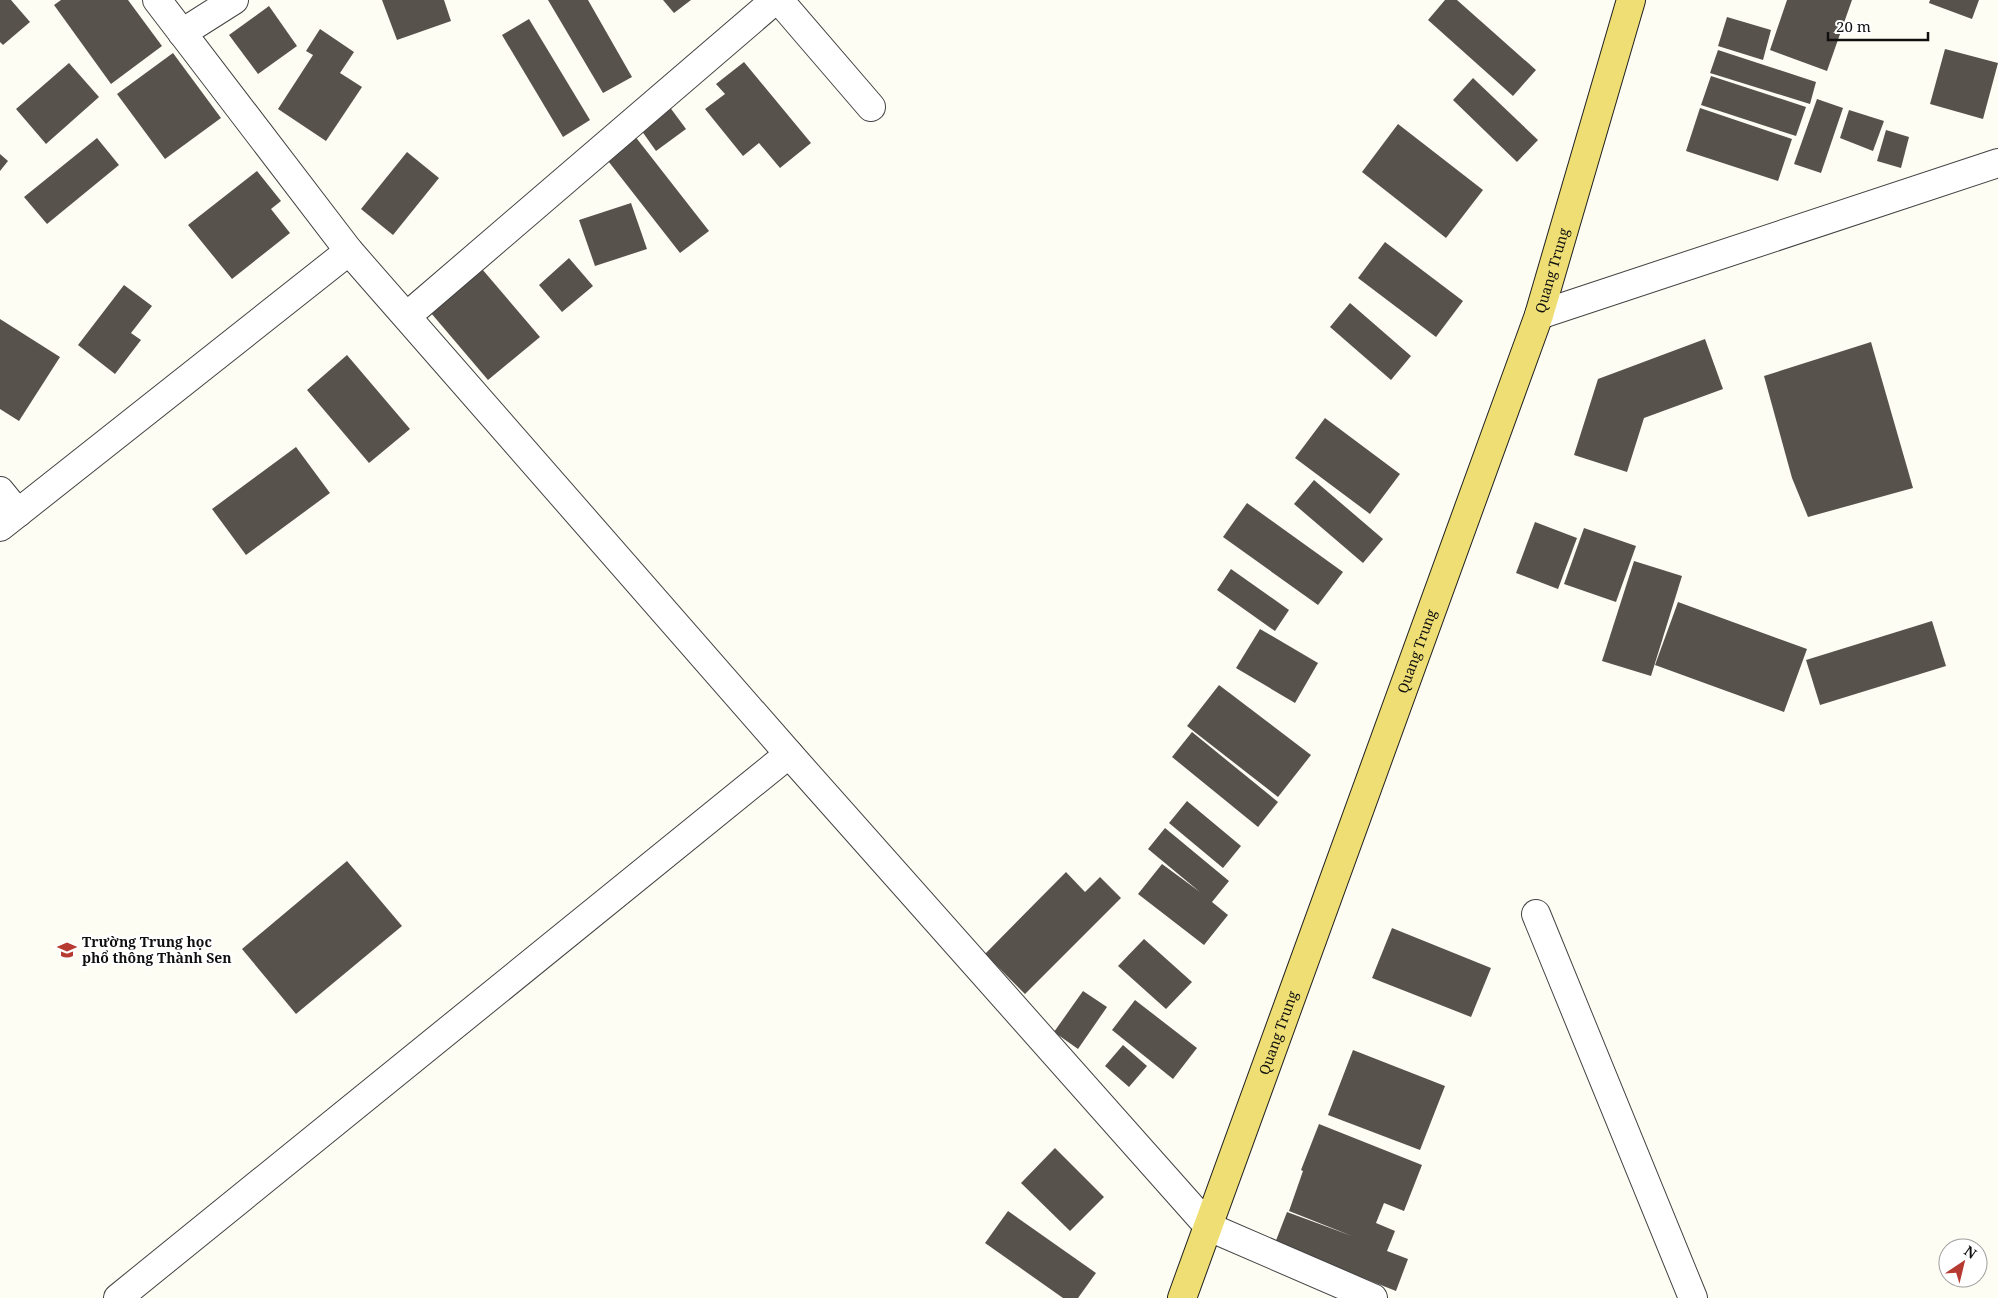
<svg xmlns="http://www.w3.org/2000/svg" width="1998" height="1298" viewBox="0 0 1998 1298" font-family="'Noto Serif',serif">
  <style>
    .building { fill: #58524d }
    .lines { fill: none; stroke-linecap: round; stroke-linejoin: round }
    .minor-casing { stroke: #434343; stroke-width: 30 }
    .major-casing { stroke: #212121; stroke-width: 30 }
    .minor { stroke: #fff; stroke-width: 28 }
    .major { stroke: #eede73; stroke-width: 28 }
    .labels { text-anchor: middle; stroke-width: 5; stroke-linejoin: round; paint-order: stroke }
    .street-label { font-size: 14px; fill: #101010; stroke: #fff }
    .poi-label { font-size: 14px; font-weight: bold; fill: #101010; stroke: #fff; text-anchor: start }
  </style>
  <rect width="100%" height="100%" fill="#fefdf3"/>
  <g class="building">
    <path d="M0 0H11L30 22 3 45 0 42Z"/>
    <path d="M61 0H128L162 46 111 84 54 5Z"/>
    <path d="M382 0H444L451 21 397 40Z"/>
    <path d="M548 0H588L632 77 603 93Z"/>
    <path d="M663 0H691L674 13Z"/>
    <path d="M1445 0H1457L1536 70 1513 96 1428 20Z"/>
    <path d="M1787 0H1852L1827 71 1770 50Z"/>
    <path d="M1930 0H1979L1972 19 1929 3Z"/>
    <path d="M269 6 297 46 258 74 229 35Z"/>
    <path d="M1727 17 1771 30 1763 60 1718 46Z"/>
    <path d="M529 19 590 120 563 137 502 35Z"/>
    <path d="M320 29 354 52 340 73 362 87 326 141 278 109 313 55 306 51Z"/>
    <path d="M1945 49 1998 63 1983 119 1930 104Z"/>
    <path d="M1718 50 1816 82 1810 104 1710 73Z"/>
    <path d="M173 53 221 118 165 159 117 94Z"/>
    <path d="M744 62 811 143 780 168 759 143 743 156 705 109 725 94 716 84Z"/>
    <path d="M69 63 99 97 46 144 16 109Z"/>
    <path d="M1711 76 1806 107 1796 136 1701 105Z"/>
    <path d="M1473 78 1538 140 1517 162 1453 100Z"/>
    <path d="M1817 99 1843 108 1821 173 1794 164Z"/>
    <path d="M669 106 686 129 656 151 639 127Z"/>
    <path d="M1700 108 1792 139 1778 181 1686 151Z"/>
    <path d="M1849 110 1884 121 1873 151 1840 138Z"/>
    <path d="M1398 124 1483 190 1446 238 1362 172Z"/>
    <path d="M1886 130 1909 137 1901 168 1877 161Z"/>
    <path d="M634 135 709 231 680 253 605 157Z"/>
    <path d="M97 138 119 165 47 224 24 197Z"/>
    <path d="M407 152 439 178 393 235 361 209Z"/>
    <path d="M0 154 8 161 0 171Z"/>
    <path d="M257 171 281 201 271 209 290 233 232 279 188 225Z"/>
    <path d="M631 203 647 249 595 266 579 220Z"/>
    <path d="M1385 242 1463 301 1436 337 1358 278Z"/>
    <path d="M569 258 593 286 562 312 539 285Z"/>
    <path d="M482 269 540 337 488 380 431 313Z"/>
    <path d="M124 285 152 306 131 333 141 340 115 374 78 345Z"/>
    <path d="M1350 303 1411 356 1391 380 1330 327Z"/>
    <path d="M0 319 60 357 19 421 0 409Z"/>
    <path d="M1705 339 1723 389 1644 418 1627 472 1574 455 1598 379Z"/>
    <path d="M1871 342 1913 488 1808 517 1792 478 1764 376Z"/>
    <path d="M347 355 410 429 369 463 307 390Z"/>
    <path d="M1325 418 1400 474 1370 514 1295 458Z"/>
    <path d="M296 447 330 493 246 555 212 509Z"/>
    <path d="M1314 480 1383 539 1363 563 1294 504Z"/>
    <path d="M1247 503 1343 572 1318 605 1223 537Z"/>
    <path d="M1535 522 1577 538 1558 589 1516 573Z"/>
    <path d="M1584 528 1636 546 1616 602 1564 584Z"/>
    <path d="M1634 561 1682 576 1651 676 1602 661Z"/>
    <path d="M1231 569 1289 610 1275 631 1217 590Z"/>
    <path d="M1678 602 1807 649 1784 712 1655 665Z"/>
    <path d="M1932 621 1946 666 1820 705 1806 660Z"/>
    <path d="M1260 629 1318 663 1295 703 1236 668Z"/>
    <path d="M1219 685 1311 755 1278 797 1187 726Z"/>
    <path d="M1192 732 1278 802 1258 827 1172 757Z"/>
    <path d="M1187 801 1241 846 1223 868 1169 823Z"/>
    <path d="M1165 828 1229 881 1212 902 1228 915 1204 945 1138 894 1162 864 1200 892 1148 849Z"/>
    <path d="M347 861 402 926 296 1014 242 949Z"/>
    <path d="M1066 872 1085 892 1100 877 1121 898 1025 994 985 954Z"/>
    <path d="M1392 928 1491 968 1471 1017 1372 978Z"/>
    <path d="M1144 939 1192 982 1166 1009 1118 966Z"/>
    <path d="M1083 991 1107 1007 1078 1049 1054 1032Z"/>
    <path d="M1135 1000 1197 1048 1173 1079 1112 1030Z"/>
    <path d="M1123 1045 1147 1066 1129 1087 1105 1066Z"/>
    <path d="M1353 1050 1445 1086 1420 1150 1328 1115Z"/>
    <path d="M1319 1124 1422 1165 1404 1211 1384 1203 1376 1223 1395 1231 1387 1251 1408 1259 1396 1291 1275 1243 1287 1212 1352 1236 1289 1211 1303 1171 1301 1170Z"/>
    <path d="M1055 1148 1104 1197 1070 1231 1021 1183Z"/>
    <path d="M1008 1211 1096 1273 1078 1298H1063L985 1243Z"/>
  </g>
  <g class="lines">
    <g class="minor-casing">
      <g id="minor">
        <path d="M157 0 349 251 789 754 1209 1227 1373 1298"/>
        <path d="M779 0 871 107"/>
        <path d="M182 33 234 0"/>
        <path d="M1539 315 1998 163"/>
        <path d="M407 316 775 0"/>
        <path d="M0 491 18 513"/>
        <path d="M0 527 349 251"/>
        <path d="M1536 914 1693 1298"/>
        <path d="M118 1298 789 754"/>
      </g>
    </g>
    <g class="major-casing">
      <g id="major">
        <path id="s1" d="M1182 1298 1539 315 1631 0"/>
      </g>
    </g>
    <use href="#minor" class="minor"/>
    <use href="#major" class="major"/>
  </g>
  <defs>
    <g id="school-bare" transform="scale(1.5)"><path d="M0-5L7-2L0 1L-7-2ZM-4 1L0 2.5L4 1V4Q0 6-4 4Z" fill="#b63a31" stroke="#fff" stroke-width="2.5" paint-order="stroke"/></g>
  </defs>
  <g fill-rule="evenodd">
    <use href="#school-bare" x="67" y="950"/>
  </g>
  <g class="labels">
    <g class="street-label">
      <text dy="5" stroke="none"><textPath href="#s1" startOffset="1092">Quang Trung</textPath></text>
      <text dy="5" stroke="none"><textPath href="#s1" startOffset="688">Quang Trung</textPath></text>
      <text dy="5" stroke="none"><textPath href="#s1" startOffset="282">Quang Trung</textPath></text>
    </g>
    <g class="poi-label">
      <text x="82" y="947">Trường Trung học<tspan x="82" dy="16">phổ thông Thành Sen</tspan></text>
    </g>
  </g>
  <g transform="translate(1963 1263) rotate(35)"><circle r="24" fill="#ffffff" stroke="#9f9f9f"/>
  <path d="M0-4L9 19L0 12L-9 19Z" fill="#b63a31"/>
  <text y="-8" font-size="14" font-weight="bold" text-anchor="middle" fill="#101010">N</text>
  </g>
  <path d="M1828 32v8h100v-8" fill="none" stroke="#101010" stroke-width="2.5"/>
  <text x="1836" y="32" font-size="15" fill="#101010" stroke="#ffffff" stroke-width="4" paint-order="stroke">20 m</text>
</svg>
